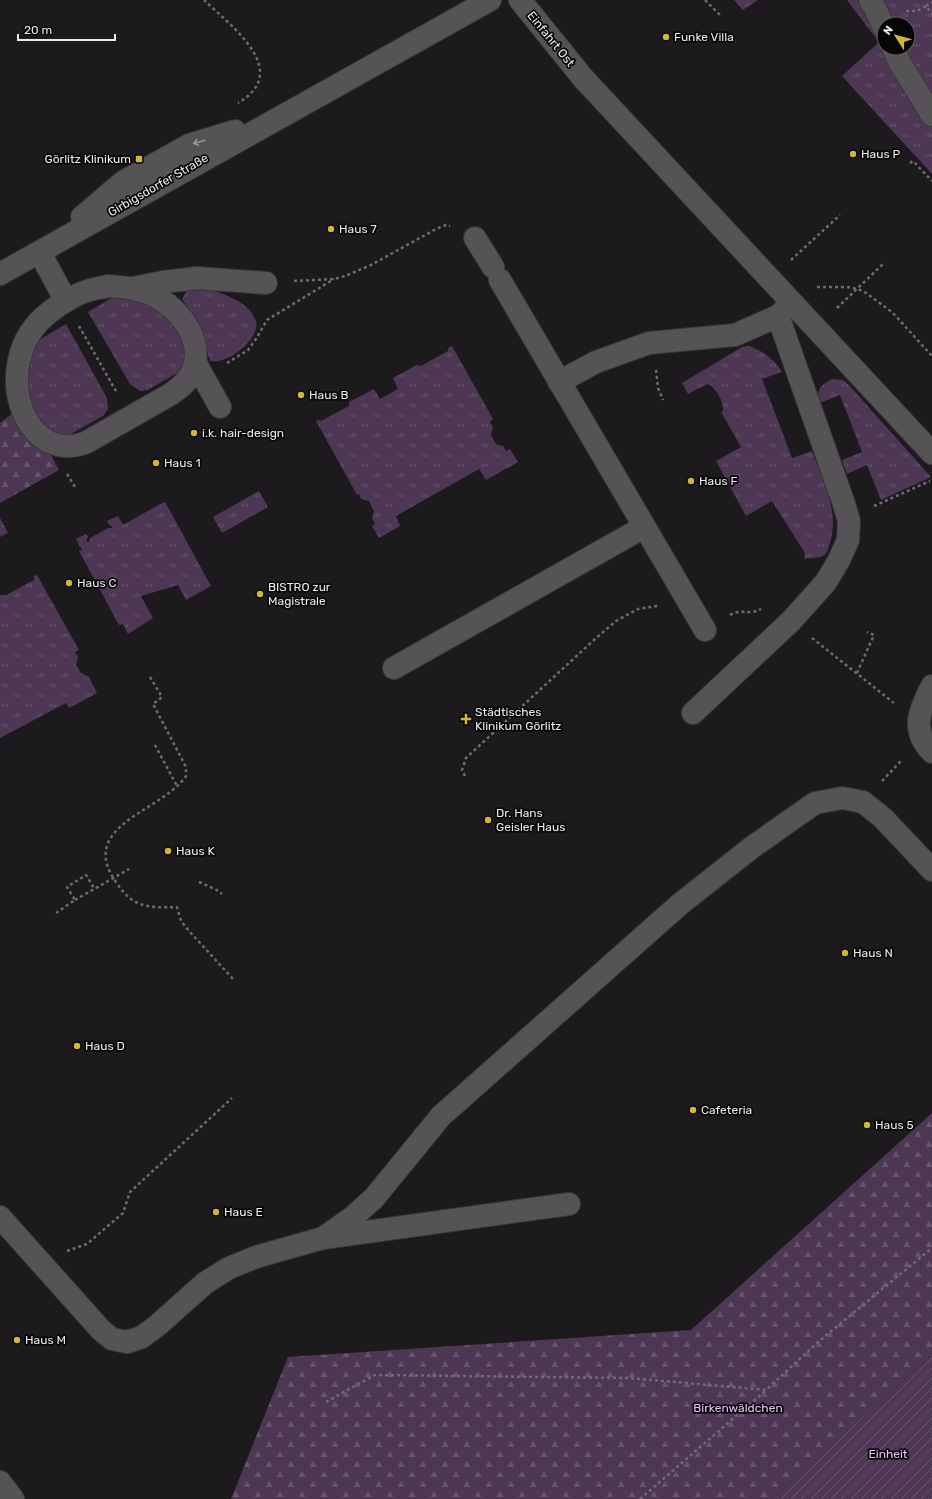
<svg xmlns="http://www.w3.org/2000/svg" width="932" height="1499" viewBox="0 0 932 1499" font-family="Rubik,sans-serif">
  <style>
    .grass { fill: url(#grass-tufts); fill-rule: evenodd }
    .forest { fill: url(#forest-firs) }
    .garden { fill: url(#garden-furrows) }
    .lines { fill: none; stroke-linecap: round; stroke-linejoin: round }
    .minor-casing { stroke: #39373a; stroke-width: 24 }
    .path { stroke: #6e6c6e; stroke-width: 2.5; stroke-dasharray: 3 3; stroke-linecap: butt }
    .minor { stroke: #565357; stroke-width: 22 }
    .oneway { stroke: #9a979a }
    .poi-dot { fill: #d1b736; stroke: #060607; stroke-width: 1.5 }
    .labels { text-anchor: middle; stroke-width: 3.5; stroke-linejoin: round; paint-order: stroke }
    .poi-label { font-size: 12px; fill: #eceaec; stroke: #060607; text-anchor: start }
    .street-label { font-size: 12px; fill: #eceaec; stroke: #060607 }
    .park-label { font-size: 12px; fill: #eac0f8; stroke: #060607 }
  </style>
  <defs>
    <pattern id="grass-tufts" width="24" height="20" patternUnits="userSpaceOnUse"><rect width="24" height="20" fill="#4d3755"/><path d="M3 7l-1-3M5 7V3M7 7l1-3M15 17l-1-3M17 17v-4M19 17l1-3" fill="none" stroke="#67546e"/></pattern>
    <pattern id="forest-firs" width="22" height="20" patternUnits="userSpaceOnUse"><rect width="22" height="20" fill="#4d3755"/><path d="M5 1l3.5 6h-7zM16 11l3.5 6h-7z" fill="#67546e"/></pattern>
    <pattern id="garden-furrows" width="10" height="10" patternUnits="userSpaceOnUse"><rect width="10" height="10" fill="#4d3755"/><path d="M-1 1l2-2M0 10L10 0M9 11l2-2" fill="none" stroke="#67546e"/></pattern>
  </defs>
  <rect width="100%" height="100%" fill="#1c1a1d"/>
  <g class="grass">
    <path d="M734 0H758L743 10Z"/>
    <path d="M847 0H932V174L842 76 879 42ZM884 24H908V48H884Z"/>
    <path d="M202 287C219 292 252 302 256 322 260 340 226 365 210 361L201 329 195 317 182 299 188 289Z"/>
    <path d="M120 293 159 304 186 338 184 369 148 390 140 391 130 384 88 312Z"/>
    <path d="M66 324 107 398 108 409 103 416 67 436 56 435 39 422 24 382 34 343Z"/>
    <path d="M452 346 493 419 490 422 493 427 491 435 496 444 503 446 506 451 510 449 518 462 486 480 479 469 396 516 400 526 379 538 372 526 375 524 372 518 374 511 369 501 361 499 359 494 357 495 316 421 318 420 321 421 349 406V402L374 389 380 399 398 389 393 378 417 365 421 366 448 351V348Z"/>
    <path d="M749 346C763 351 774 359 782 372L762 379 792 458 812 451C823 481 841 513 829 546 828 549 827 554 823 556 818 558 810 558 804 559L805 553 772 501 746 516 716 461 741 447 721 412 723 411C724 402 716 387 707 384L688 394 682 383 742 347Z"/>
    <path d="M832 379 843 380 848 384 931 477 881 500 867 465 847 474 842 460 862 452 840 395 820 403C815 390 821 385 832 379Z"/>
    <path d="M259 491 268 507 222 533 213 517Z"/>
    <path d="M165 502 211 586 186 600 178 585 141 596 153 618 128 634 123 624 119 625 79 551 82 550 76 539 86 534 88 537 86 541 89 542 90 538 108 528H112V526L109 525 107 521 118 516 123 525 162 503Z"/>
    <path d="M37 575 79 650 75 652 78 657 76 665 81 673 89 677 97 693 69 708 66 703 0 738V595H6L34 580V576Z"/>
  </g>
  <g class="forest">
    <path d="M18 409 46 446 59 470 0 503V423Z"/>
    <path d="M0 518 8 533 0 537Z"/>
    <path d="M932 1113V1354L772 1499H231L288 1357 691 1330Z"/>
  </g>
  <path class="garden" d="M932 1354V1499H772Z"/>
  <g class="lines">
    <g class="minor-casing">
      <g id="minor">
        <path d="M520 0 583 78 932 453"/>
        <path d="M870 0 875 8 884 28"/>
        <path d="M893 48 901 65 932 115"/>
        <path d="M82 217 123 182 132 177 189 145 235 131"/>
        <path d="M475 238 493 267"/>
        <path d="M40 253 66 301"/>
        <path d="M0 274 490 0"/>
        <path d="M500 280 705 630"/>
        <path d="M108 286C121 287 132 287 145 292 175 302 207 339 192 372 188 382 179 388 171 394L85 443C44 457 19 421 17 384 16 365 22 343 33 329 44 313 72 295 90 290 96 288 102 288 108 286Z"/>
        <path d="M133 288 163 282 197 278 266 283"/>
        <path d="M195 362 220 407"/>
        <path d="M559 382 596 362 649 343 735 335 778 316"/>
        <path d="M394 668 644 527"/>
        <path d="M932 686C920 709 910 730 932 752"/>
        <path d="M693 713 791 621 826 582 839 560 848 540 849 521 844 504 778 316 792 303"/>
        <path d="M0 1217 101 1330 112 1339 127 1342 142 1337 158 1325 205 1283 229 1268 256 1257 323 1238 569 1204"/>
        <path d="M323 1238 353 1217 374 1198 441 1116 679 905 751 848 815 803 842 798 863 802 883 818 932 870"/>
        <path d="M0 1482 13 1499"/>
      </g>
    </g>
    <g class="path">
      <path d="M204 0C231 26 293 71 238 103"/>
      <path d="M705 0 721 16"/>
      <path d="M926 6 932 2"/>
      <path d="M906 11H917L926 6 932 14"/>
      <path d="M910 163 913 161 932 181"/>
      <path d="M791 260 840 215"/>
      <path d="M294 281 334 279 345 276 371 265 436 229 446 225 450 226"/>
      <path d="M817 287H847L858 289 866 293 892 312 932 356"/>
      <path d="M837 308 884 263"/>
      <path d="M79 326 117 393"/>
      <path d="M227 363 248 350 256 339 267 320 334 279"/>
      <path d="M656 370 658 388 663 400"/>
      <path d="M67 474 75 487"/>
      <path d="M874 506 930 481"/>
      <path d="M730 615C742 608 748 616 761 609"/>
      <path d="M812 638 894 703"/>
      <path d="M857 673 874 635 867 632"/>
      <path d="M150 677 162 697 153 704 186 767V776C183 780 180 784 176 787 147 814 80 831 116 882 133 908 148 908 177 907L181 921 189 931 234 980"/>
      <path d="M155 745 177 786"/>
      <path d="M465 776 462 770 466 758 595 639 616 621 638 609 657 606"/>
      <path d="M882 781 902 760"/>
      <path d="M199 882 215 889 222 894"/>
      <path d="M75 900 129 869"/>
      <path d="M56 913 75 900 67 887 86 875 94 888"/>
      <path d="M67 1251 87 1244 123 1213 130 1192 232 1098"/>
      <path d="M326 1402 375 1375 629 1378 766 1390 818 1342 932 1248"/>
      <path d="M640 1499 765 1391"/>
    </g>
    <use href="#minor" class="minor"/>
  </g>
  <defs><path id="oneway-shaft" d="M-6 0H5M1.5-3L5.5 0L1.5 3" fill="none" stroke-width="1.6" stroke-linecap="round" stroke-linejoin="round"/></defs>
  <use class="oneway" href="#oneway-shaft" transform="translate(199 142) rotate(163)"/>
  <g class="poi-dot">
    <circle cx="666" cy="37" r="4"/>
    <circle cx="853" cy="154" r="4"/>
    <rect x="135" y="155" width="8" height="8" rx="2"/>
    <circle cx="331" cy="229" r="4"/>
    <circle cx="301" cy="395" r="4"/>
    <circle cx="194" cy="433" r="4"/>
    <circle cx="156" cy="463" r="4"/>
    <circle cx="691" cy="481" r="4"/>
    <circle cx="69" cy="583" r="4"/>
    <circle cx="260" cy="594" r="4"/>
    <path d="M464 713h4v4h4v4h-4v4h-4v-4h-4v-4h4z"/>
    <circle cx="488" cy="820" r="4"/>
    <circle cx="168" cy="851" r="4"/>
    <circle cx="845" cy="953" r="4"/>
    <circle cx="77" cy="1046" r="4"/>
    <circle cx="693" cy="1110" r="4"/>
    <circle cx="867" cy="1125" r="4"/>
    <circle cx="216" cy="1212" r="4"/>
    <circle cx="17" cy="1340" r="4"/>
  </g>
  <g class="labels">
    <g class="poi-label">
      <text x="674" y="41">Funke Villa</text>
      <text x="861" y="158">Haus P</text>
      <text x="131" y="163" text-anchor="end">Görlitz Klinikum</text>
      <text x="339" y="233">Haus 7</text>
      <text x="309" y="399">Haus B</text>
      <text x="202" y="437">i.k. hair-design</text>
      <text x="164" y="467">Haus 1</text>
      <text x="699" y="485">Haus F</text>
      <text x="77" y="587">Haus C</text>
      <text x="268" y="591">BISTRO zur<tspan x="268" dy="14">Magistrale</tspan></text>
      <text x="475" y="716">Städtisches<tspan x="475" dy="14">Klinikum Görlitz</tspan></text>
      <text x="496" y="817">Dr. Hans<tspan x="496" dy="14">Geisler Haus</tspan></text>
      <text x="176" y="855">Haus K</text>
      <text x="853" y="957">Haus N</text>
      <text x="85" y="1050">Haus D</text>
      <text x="701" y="1114">Cafeteria</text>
      <text x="875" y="1129">Haus 5</text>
      <text x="224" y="1216">Haus E</text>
      <text x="25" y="1344">Haus M</text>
    </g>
    <g class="street-label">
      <text transform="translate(551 39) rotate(51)" y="4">Einfahrt Ost</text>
      <text transform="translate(158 185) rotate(-30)" y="4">Girbigsdorfer Straße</text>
    </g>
    <g class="park-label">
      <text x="738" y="1412">Birkenwäldchen</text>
      <text x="888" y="1458">Einheit</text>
    </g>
  </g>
  <g transform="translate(896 36) rotate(306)"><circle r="19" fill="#060607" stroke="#626163"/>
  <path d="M0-3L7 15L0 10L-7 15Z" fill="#d1b736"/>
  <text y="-6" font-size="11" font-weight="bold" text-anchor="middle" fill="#eceaec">N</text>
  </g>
  <path d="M18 34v6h97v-6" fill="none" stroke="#eceaec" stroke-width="2"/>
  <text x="24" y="34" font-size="12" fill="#eceaec" stroke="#060607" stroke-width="3" paint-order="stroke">20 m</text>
</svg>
